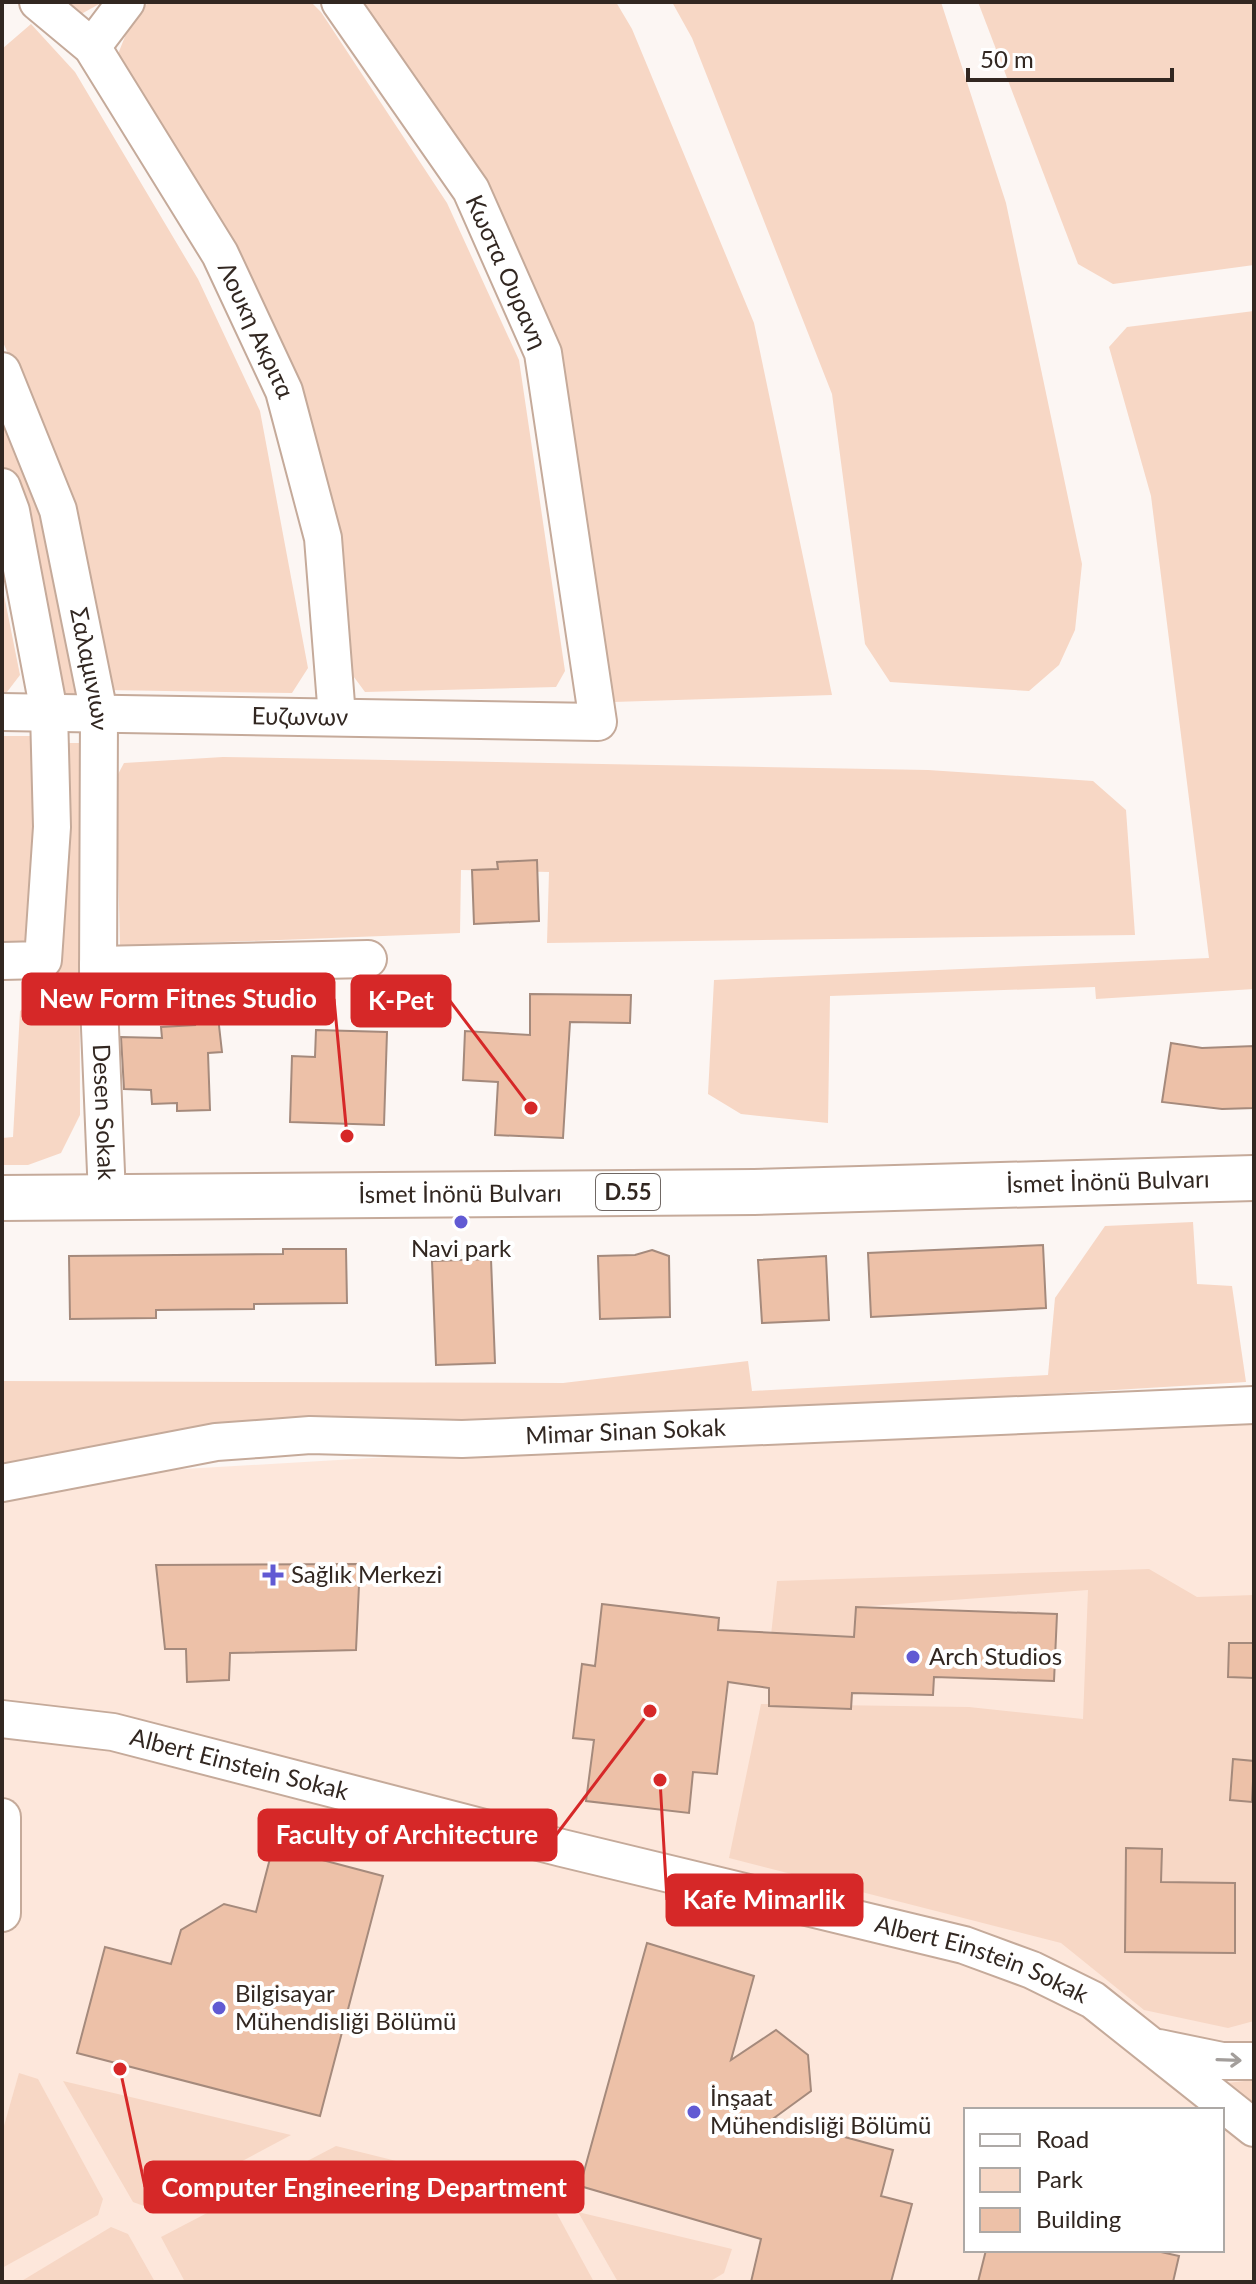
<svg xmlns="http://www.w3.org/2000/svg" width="1256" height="2284" viewBox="0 0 1256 2284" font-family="Lato,sans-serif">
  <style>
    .built { fill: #fde7db; fill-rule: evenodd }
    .green { fill: #f7d7c5 }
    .building { fill: #edc1a8; stroke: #a58a7c; stroke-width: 2 }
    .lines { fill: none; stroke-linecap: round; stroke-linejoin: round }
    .minor-casing { stroke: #c5aa9a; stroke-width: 40 }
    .major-casing { stroke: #c5aa9a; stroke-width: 48 }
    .minor { stroke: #fff; stroke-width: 36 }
    .major { stroke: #fff; stroke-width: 44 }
    .oneway { stroke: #a39e9b }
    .poi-dot { fill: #615ad3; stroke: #fff; stroke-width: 3 }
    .labels { text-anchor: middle; stroke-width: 8; stroke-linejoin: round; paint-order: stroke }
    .shield { fill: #fff; stroke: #706864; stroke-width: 2 }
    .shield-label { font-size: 22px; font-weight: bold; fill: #322721 }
    .street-label { font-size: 24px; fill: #322721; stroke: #fff }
    .poi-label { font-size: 24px; fill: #322721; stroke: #fff; text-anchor: start }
    .leader { fill: none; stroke: #d62828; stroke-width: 3 }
    .callout-dot { fill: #d62828; stroke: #fff; stroke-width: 3 }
    .callout { fill: #d62828; stroke: #d62828; stroke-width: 3 }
    .callout-label { font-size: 26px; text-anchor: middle; font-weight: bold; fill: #fff }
  </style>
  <rect width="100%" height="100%" fill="#fcf6f3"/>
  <path class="built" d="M1254 1409V2282H2V1471L14 1479 1172 1411ZM966 2110H1222V2250H966Z"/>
  <g class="green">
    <path d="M53 2H103L72 19Z"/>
    <path d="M148 2H311L321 12 447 203 519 360 565 671 556 687 365 692 348 669 335 538 116 59 126 34Z"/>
    <path d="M359 2H616L632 29 754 323 832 695 613 702 559 354 520 252 401 56Z"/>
    <path d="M672 2H941L1006 203 1082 564 1075 630 1059 665 1029 691 890 682 865 644 832 394 692 38Z"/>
    <path d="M978 2H1254V265L1113 284 1078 264Z"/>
    <path d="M31 24 75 72 198 279 260 411 308 668 292 693 105 690 74 503 2 340V49Z"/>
    <path d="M1254 311V989L1096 999 1095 987 830 996 828 1123 741 1114 708 1094 714 980 1209 958 1151 496 1109 347 1127 327Z"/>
    <path d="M2 371 99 713 49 712 2 487Z"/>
    <path d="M2 585 20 675 7 692H2Z"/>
    <path d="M2 736H37V823L27 947 2 948Z"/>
    <path d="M64 743H79L80 1115 61 1153 28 1165H2V1138L13 1137 20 1011 50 988 64 931Z"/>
    <path d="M223 757 928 770 1093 781 1126 810 1135 935 547 943 549 872 461 870 460 933 120 946 116 778 124 763Z"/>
    <path d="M1193 1222 1197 1284 1232 1286 1246 1382 535 1425 393 1420 187 1429 24 1462 2 1463V1381L563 1383 748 1361 752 1391 1048 1375 1055 1298 1105 1226Z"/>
    <path d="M1149 1569 1197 1597 1254 1595V2021L1228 2028 1144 2010 1061 1943 729 1858 761 1704 969 1707 1083 1719 1088 1590 856 1607 854 1637 771 1635 777 1581Z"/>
    <path d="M19 2073 38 2079 103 2199 98 2215 2 2268V2133Z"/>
    <path d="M1254 2080 1251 2128 1209 2085Z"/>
    <path d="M63 2081 291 2135 152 2209 133 2202Z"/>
    <path d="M336 2146 549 2199 594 2282H185L161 2237Z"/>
    <path d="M578 2212 732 2249 724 2273 709 2282H618Z"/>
    <path d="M111 2227 128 2234 155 2282H20Z"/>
  </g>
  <g class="building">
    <path d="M537 860 539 921 474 924 472 870 498 869 497 862Z"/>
    <path d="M530 994 631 995 630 1023 570 1022 563 1138 495 1135 498 1082 463 1080 465 1031 530 1035Z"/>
    <path d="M217 1008 222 1052 208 1053 210 1110 177 1111V1103L152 1104 151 1090 124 1089 121 1037 162 1038 161 1027 195 1025 193 1010Z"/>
    <path d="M316 1030 387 1032 384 1125 290 1122 292 1056 315 1057Z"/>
    <path d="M1171 1043 1202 1048 1254 1046V1108L1222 1109 1162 1102Z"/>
    <path d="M1043 1245 1046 1308 871 1317 868 1253Z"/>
    <path d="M283 1249H346L347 1303 254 1304V1309L156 1310V1318L70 1319 69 1256 283 1254Z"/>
    <path d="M652 1250 669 1256 670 1317 600 1319 598 1256 635 1255Z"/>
    <path d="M826 1256 829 1320 762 1323 758 1260Z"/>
    <path d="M491 1259 495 1363 436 1365 432 1261Z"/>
    <path d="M360 1564 356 1650 230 1653 229 1680 187 1682 186 1649H165L156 1565Z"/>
    <path d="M602 1604 719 1618 718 1630 854 1637 856 1607 1057 1614 1054 1681 934 1677 933 1695 852 1693 851 1709 769 1706V1688L728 1682 717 1774 693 1772 689 1813 586 1801 594 1740 573 1738 582 1664 595 1666Z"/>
    <path d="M1229 1643H1254V1678L1228 1677Z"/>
    <path d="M1233 1759 1254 1761 1252 1802 1230 1800Z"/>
    <path d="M273 1847 383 1876 320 2116 77 2053 105 1947 171 1964 181 1930 224 1904 256 1912Z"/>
    <path d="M1126 1848 1162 1849 1161 1882 1235 1883V1953L1125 1952Z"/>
    <path d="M647 1943 754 1976 731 2060 776 2030 808 2055 811 2091 774 2118 893 2150 881 2196 912 2204 891 2282H751L761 2239 580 2186Z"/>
    <path d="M986 2250H1152L1179 2256 1173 2282H978Z"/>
  </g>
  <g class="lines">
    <g class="minor-casing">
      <g id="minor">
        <path id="s1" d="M38 2 92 47 220 254 284 391 323 538 337 717"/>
        <path d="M92 47 126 2"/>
        <path id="s2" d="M2 371 58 510 99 713 98 980 107 1196"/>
        <path d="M2 487 11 511 49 712 52 827 43 960 2 961"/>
        <path id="s3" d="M2 712 598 722 543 353 471 190 340 2"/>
        <path d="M98 965 368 959"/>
        <path id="s4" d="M2 1483 216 1442 258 1439 310 1435 462 1439 1254 1405"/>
        <path id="s5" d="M2 1719 113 1732 562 1848 964 1945 1032 1970 1093 2000 1254 2128"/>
        <path d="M2 1817V1913"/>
        <path d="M1159 2048 1222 2061H1254"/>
      </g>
    </g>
    <g class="major-casing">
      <g id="major">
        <path id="s6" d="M2 1198 754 1192 1254 1178"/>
      </g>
    </g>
    <use href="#minor" class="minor"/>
    <use href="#major" class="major"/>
  </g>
  <defs><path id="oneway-shaft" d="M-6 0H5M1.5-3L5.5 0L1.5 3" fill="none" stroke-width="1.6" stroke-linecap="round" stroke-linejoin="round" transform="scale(2)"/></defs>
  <use class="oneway" href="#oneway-shaft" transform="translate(1229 2060) rotate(2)"/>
  <g class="poi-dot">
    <circle cx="461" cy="1222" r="8"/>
    <path d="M269 1563h8v8h8v8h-8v8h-8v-8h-8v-8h8z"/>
    <circle cx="913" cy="1657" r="8"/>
    <circle cx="219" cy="2008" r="8"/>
    <circle cx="694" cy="2112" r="8"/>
  </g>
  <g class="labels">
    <rect class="shield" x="596" y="1174" width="64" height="36" rx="6"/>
    <g class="shield-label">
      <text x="628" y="1200">D.55</text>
    </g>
    <g class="street-label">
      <text transform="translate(506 272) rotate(66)" y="8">Κωστα Ουρανη</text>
      <text dy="8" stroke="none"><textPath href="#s1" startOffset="398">Λουκη Ακριτα</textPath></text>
      <text dy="8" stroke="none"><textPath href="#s2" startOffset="312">Σαλαμινιων</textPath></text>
      <text dy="8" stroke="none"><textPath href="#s3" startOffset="298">Ευζωνων</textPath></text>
      <text dy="8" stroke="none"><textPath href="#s2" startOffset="756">Desen Sokak</textPath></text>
      <text dy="8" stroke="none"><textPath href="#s6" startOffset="1106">İsmet İnönü Bulvarı</textPath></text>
      <text dy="8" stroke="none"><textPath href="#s6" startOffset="458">İsmet İnönü Bulvarı</textPath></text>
      <text dy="8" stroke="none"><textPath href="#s4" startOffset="628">Mimar Sinan Sokak</textPath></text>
      <text dy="8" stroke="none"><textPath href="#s5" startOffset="242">Albert Einstein Sokak</textPath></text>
      <text dy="8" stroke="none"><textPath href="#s5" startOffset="1010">Albert Einstein Sokak</textPath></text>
    </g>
    <g class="poi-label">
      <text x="461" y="1257" text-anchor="middle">Navi park</text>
      <text x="291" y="1583">Sağlık Merkezi</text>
      <text x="929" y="1665">Arch Studios</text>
      <text x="235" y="2002">Bilgisayar<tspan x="235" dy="28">Mühendisliği Bölümü</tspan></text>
      <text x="710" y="2106">İnşaat<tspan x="710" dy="28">Mühendisliği Bölümü</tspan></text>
    </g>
  </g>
  <path class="leader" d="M347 1136L334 999M531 1108L450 1001M650 1711L556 1835M660 1780L667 1900M120 2069L145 2187"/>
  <g class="callout-dot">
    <circle cx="347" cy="1136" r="8"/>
    <circle cx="531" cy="1108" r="8"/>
    <circle cx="650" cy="1711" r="8"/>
    <circle cx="660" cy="1780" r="8"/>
    <circle cx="120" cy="2069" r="8"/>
  </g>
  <g class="callout">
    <rect x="23" y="974" width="311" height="50" rx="8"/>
    <rect x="352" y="976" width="98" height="50" rx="8"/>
    <rect x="259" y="1810" width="297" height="50" rx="8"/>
    <rect x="667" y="1875" width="195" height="50" rx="8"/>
    <rect x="145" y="2162" width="438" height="50" rx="8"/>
  </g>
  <g class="callout-label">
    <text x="178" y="1008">New Form Fitnes Studio</text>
    <text x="401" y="1010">K-Pet</text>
    <text x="407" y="1844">Faculty of Architecture</text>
    <text x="764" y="1909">Kafe Mimarlik</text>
    <text x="364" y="2197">Computer Engineering Department</text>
  </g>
  <rect width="1256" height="2284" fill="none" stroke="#322721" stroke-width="8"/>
  <rect x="964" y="2108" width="260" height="144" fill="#ffffff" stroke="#ada9a6" stroke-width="2"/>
  <rect x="980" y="2134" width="40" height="12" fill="#ffffff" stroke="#ada9a6" stroke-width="2"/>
  <text x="1036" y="2148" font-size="24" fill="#322721">Road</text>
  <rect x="980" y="2168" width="40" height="24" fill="#f7d7c5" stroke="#ada9a6" stroke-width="2"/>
  <text x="1036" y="2188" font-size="24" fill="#322721">Park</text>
  <rect x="980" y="2208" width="40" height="24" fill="#edc1a8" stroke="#ada9a6" stroke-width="2"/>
  <text x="1036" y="2228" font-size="24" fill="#322721">Building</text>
  <path d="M968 68v12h204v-12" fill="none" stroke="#322721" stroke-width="4"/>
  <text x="980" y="68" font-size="24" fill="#322721" stroke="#ffffff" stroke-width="6" paint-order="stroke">50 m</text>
</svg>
